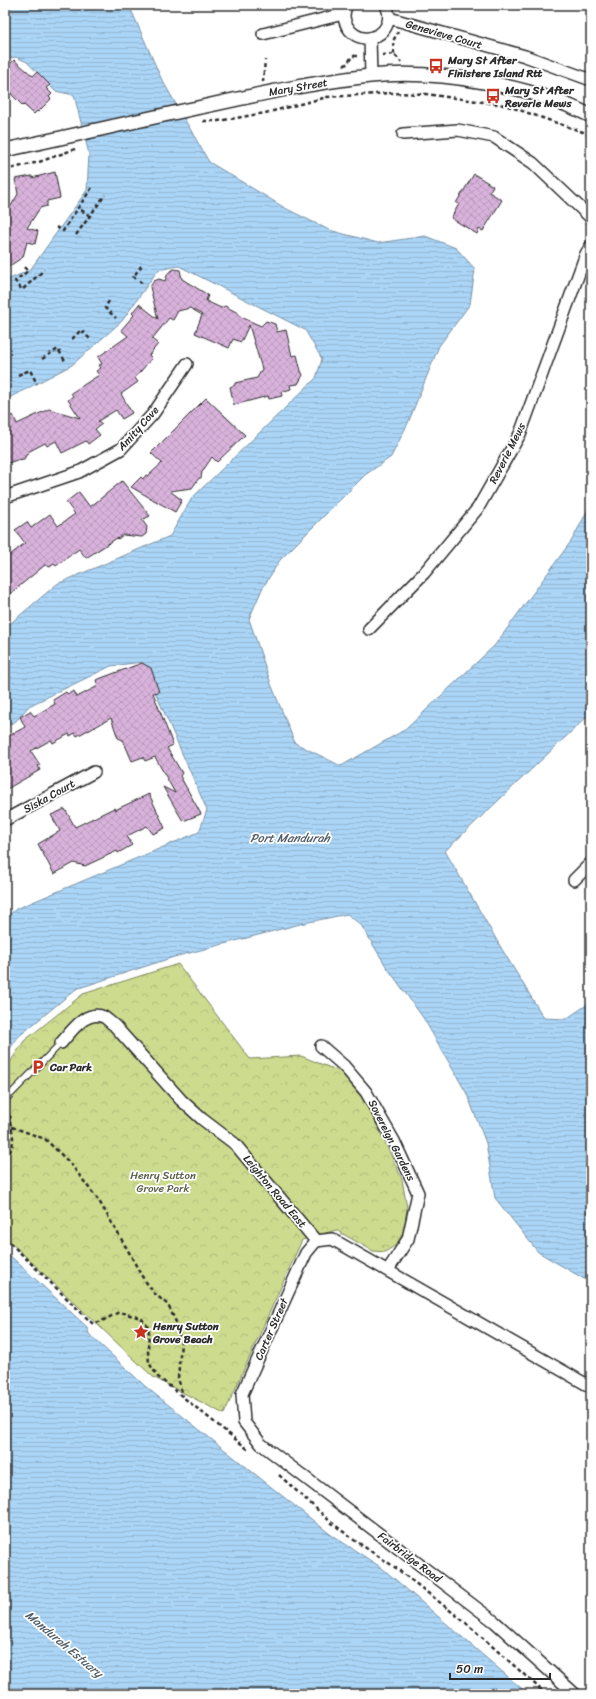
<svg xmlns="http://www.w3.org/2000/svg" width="596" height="1699" viewBox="0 0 596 1699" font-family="Sriracha,sans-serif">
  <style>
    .park { fill: url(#park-crowns); stroke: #7c835c }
    .water { fill: url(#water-rules); stroke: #7891a5 }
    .building { fill: url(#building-cross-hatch); stroke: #2b2b2b }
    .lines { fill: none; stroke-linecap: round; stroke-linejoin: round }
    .service-casing { stroke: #2b2b2b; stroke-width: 8 }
    .minor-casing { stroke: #2b2b2b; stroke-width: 14 }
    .tertiary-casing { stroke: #2b2b2b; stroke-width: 16 }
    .path { stroke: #2b2b2b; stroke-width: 2.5; stroke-dasharray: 4 3; stroke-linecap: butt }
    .service { stroke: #fff; stroke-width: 5.5 }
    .minor { stroke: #fff; stroke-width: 11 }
    .tertiary { stroke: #fff; stroke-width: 13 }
    .labels { text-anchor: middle; stroke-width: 3.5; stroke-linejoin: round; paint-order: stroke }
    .street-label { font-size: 11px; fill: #2b2b2b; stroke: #fff }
    .poi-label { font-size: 11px; font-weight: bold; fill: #2b2b2b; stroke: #fff; text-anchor: start }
    .park-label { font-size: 11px; fill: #5c6049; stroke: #fff }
    .water-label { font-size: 12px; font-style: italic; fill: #515e68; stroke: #fff }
  </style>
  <defs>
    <pattern id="park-crowns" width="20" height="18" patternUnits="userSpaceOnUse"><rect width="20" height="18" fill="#cddb8e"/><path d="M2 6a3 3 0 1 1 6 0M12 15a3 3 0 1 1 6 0" fill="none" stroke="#b0bc7b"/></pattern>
    <pattern id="water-rules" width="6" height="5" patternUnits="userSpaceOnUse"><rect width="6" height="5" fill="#abd5f6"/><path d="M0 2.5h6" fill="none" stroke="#93b7d3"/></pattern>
    <pattern id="building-cross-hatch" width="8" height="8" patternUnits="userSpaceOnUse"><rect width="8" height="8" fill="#d8b2db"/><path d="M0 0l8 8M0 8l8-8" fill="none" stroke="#ba99bc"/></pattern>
  </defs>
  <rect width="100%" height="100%" fill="#fff"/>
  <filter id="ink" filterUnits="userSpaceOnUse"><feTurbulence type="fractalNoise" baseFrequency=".025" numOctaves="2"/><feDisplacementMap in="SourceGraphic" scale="8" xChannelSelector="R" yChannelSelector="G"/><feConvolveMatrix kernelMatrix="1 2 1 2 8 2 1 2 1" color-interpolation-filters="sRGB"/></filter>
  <g filter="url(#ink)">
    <path class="park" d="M178 964 250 1059 301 1056 341 1072 367 1104 402 1179 407 1208 404 1231 396 1245 385 1252 373 1251 336 1230 302 1240 224 1414 153 1377 5 1237V1070L24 1041 83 994Z"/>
    <g class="water">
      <path d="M5 5H129L161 78 209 162 285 208 329 230 378 243 425 236 456 248 475 269 470 304 439 346 408 423 391 457 365 475 280 560 262 589 249 619 271 684 295 743 341 766 406 729 495 645 572 540 591 504V713L445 851 503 951 544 1018 566 1019 591 1002V1283L538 1252 495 1198 486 1143 467 1094 424 1019 386 966 361 925 347 914 304 923 174 957 76 989 18 1037 5 1056V918L16 909 199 832 207 810 142 662 111 666 29 706 16 721 5 727V628L57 584 170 536 192 498 316 378 322 359 305 330 179 266 158 270 122 321 72 365 5 400V281L30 270 87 190 89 154 74 95 55 91 27 62 16 57 5 59Z"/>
      <path d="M5 1251 87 1327 89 1334 146 1387 330 1534 382 1568 528 1694H5Z"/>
    </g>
    <g class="building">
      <path d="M5 60 10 64 14 60 33 76 37 72 50 85 46 88 52 94 49 97 51 99 38 112 37 111 34 114 24 105 23 106 12 95 10 90 5 85Z"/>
      <path d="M55 172 60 198 47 201V206L40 208 27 228 38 231 35 244 27 242 23 257 5 269V207L11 206 18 194 15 179 32 176V178Z"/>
      <path d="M474 174 493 186 489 192 502 200 483 231 479 229 477 234 451 218 459 204 456 203Z"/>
      <path d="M174 269 180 270 182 279 208 295 206 301 221 308 225 306 238 313 241 317 261 326 266 321 275 324 277 332 286 330 292 356 297 355 301 371 303 375 298 384 290 385 291 389 281 392 282 396 269 399 268 396 234 405 230 387 235 385V383L257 378 262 369 249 325 241 342 233 339 229 348 195 333 202 315 190 308 178 311 173 320 169 318 152 339 158 344 149 355 152 358 135 378 138 382 121 394 132 413 122 419 116 410 98 421 102 424 95 429 100 435 88 444 86 441 62 453 56 441 47 446 45 443 28 452 24 459 17 460 5 464V418L13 415 17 424 49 409 80 418 68 400 73 396 71 393 99 375 96 371 101 368 99 365 102 364 98 357 128 336 121 330 134 315 132 313 139 304 158 319 150 287 154 281 159 279 165 281 168 273Z"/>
      <path d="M206 398 245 435 217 462 212 457 202 472 201 478H199L192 488 170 491 182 500 175 512 131 487 141 477 143 479 146 475 148 476 162 463 151 453Z"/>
      <path d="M122 481 150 516 142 520 147 527 146 534 142 537 123 535 118 539 117 538 86 558 79 549 56 566 54 564 50 567 45 565 5 598V559L25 543 15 530 27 522 31 528 50 514 58 526 75 514 66 502 79 492 90 507Z"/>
      <path d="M142 663 151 668 159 692 153 693 173 745 167 748 182 773 180 776 201 814 183 821 163 787 175 793 155 757 145 761 143 757 132 761 123 740 118 738 111 718 88 731V730L77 736 75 733 70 736 69 734 53 743 51 740 31 751 40 765 38 766 40 770 5 790V738L25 727 20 717 30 711 34 716 55 704 53 700 66 692 68 694 74 691 77 697 98 686 96 680Z"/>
      <path d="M149 794 165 828 153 834 147 826 127 836 132 845 118 853 117 851 85 866 74 863 54 874 38 844 60 831 51 815 65 809 75 827 114 808 115 810Z"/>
    </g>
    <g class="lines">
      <g class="service-casing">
        <path id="service" d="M5 1100 61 1043"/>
      </g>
      <g class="minor-casing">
        <g id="minor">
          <path d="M347 5C343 12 343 19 347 26 362 52 399 32 386 5"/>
          <path d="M389 18 525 56 591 80"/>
          <path d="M263 34 343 14"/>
          <path d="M370 38 371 76"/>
          <path d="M403 134 458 130 494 137 533 163 591 218"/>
          <path d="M5 497 79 472 121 449 153 414 187 364"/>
          <path d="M369 629 424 573 478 508 520 434 586 254 591 246"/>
          <path d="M5 820 94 772"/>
          <path d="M574 880 591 863"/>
          <path d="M61 1043C71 1032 86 1009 104 1017 107 1019 111 1023 114 1025L181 1100 202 1119 235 1144 316 1241"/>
          <path d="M321 1046 344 1066 366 1092 394 1141 418 1193 408 1239 388 1270"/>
          <path d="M316 1241 306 1253 242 1394 244 1422 261 1444 495 1622 575 1694"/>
          <path d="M316 1241 332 1239 591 1387"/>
        </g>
      </g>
      <g class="tertiary-casing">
        <path id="tertiary" d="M5 150C72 136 139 120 206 106 260 94 315 82 370 76 437 69 531 85 591 116"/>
      </g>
      <g class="path">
        <path d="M394 54 393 41 398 32"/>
        <path d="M382 55 394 54 401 62"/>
        <path d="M344 66 348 63 352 56H359"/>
        <path d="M263 82 265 60"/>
        <path d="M203 121H218L265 113 327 97 390 93 426 94 505 105 583 132 591 137"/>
        <path d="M5 170 39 162 75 149"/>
        <path d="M90 216 78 208 93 186"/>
        <path d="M56 227 63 231 78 208"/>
        <path d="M76 235 105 195"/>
        <path d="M24 267 28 271 15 281 22 290 44 270"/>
        <path d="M142 283 133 277 142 265"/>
        <path d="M109 301 105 308 116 318"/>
        <path d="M72 339 81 330 91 340"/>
        <path d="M42 359 58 349 65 361"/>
        <path d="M18 375 30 370 37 384"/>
        <path d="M12 1127 45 1139 70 1163 99 1201 130 1254 141 1275 154 1293 168 1305 176 1322 181 1343 178 1378 183 1396"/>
        <path d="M5 1158C17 1146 13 1133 9 1119L11 1116"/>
        <path d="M5 1238 93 1324 104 1320 119 1312 141 1318 149 1328 148 1351 149 1363 158 1377 249 1450"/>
        <path d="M279 1475 332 1523 354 1540 396 1568 466 1623 546 1694"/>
      </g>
      <use href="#service" class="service"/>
      <use href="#minor" class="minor"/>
      <use href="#tertiary" class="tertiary"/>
    </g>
  </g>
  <defs>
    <g id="bus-bare" transform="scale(1.2)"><path d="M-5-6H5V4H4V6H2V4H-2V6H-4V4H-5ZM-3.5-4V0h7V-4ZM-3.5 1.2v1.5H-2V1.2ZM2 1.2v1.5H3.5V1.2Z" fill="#c8321e" stroke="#fff" stroke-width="2.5" paint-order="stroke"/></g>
    <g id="parking-bare" transform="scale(1.2)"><path d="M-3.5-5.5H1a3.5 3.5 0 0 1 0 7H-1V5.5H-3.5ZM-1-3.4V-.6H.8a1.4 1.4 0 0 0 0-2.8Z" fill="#c8321e" stroke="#fff" stroke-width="2.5" paint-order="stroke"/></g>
    <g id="sight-bare" transform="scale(1.2)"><path d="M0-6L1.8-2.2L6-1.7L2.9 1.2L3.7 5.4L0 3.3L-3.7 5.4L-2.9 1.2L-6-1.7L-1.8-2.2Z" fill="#c8321e" stroke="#fff" stroke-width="2.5" paint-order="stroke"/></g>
  </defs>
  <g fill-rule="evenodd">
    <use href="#bus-bare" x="436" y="66"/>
    <use href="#bus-bare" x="493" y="96"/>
    <use href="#parking-bare" x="38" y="1067"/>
    <use href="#sight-bare" x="141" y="1332"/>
  </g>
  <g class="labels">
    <g class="street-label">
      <text transform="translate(444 34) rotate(16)" y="4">Genevieve Court</text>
      <text transform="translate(298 87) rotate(-10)" y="4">Mary Street</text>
      <text transform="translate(138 428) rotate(-48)" y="4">Amity Cove</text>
      <text transform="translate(507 453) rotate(-63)" y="4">Reverie Mews</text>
      <text transform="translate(49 796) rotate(-29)" y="4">Siska Court</text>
      <text transform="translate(392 1140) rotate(63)" y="4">Sovereign Gardens</text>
      <text transform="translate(275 1191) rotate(50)" y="4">Leighton Road East</text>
      <text transform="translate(271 1329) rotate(-66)" y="4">Carter Street</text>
      <text transform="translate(410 1557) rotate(37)" y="4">Fairbridge Road</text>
    </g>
    <g class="poi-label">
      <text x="448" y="64">Mary St After<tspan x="448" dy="13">Finistere Island Rtt</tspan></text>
      <text x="505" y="94">Mary St After<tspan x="505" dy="13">Reverie Mews</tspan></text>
      <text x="50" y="1071">Car Park</text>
      <text x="153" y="1330">Henry Sutton<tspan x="153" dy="13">Grove Beach</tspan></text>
    </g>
    <g class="park-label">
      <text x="163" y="1179">Henry Sutton<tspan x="163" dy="13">Grove Park</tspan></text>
    </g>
    <g class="water-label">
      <text x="290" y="842">Port Mandurah</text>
      <text transform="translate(64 1644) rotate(40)" y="4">Mandurah Estuary</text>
    </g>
  </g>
  <rect width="596" height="1699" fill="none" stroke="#fff" stroke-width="20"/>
  <rect x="10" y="10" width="576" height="1679" fill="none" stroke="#2b2b2b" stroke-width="1.5" filter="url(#ink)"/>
  <path d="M450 1673v6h100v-6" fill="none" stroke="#2b2b2b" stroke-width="2"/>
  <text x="456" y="1673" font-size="12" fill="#2b2b2b" stroke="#ffffff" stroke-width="3" paint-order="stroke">50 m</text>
</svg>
